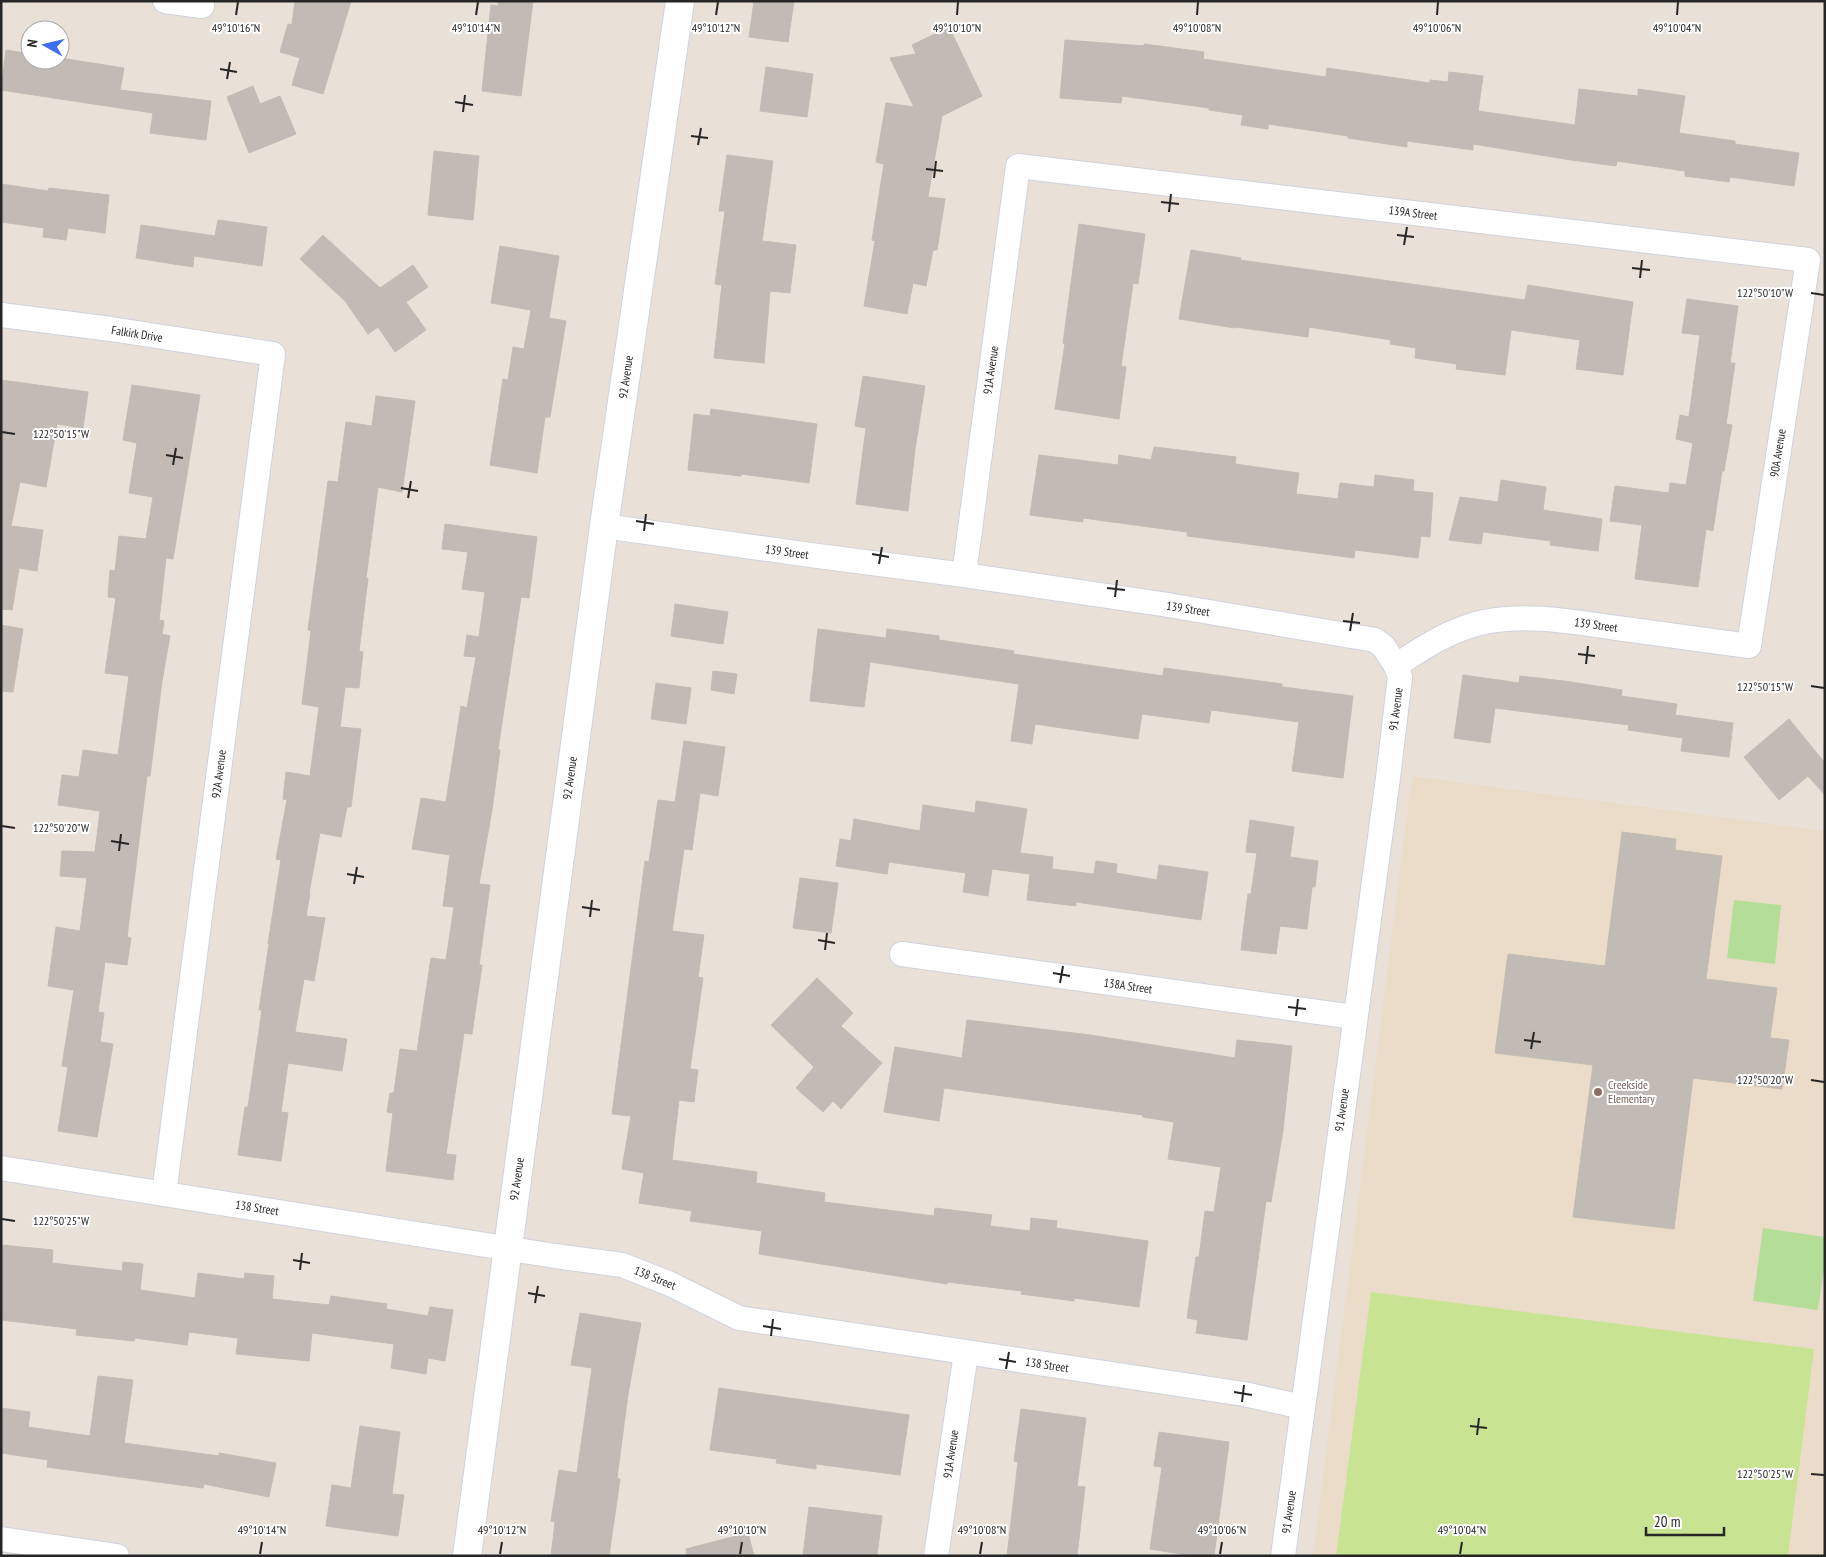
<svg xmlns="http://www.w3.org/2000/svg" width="1826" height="1557" viewBox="0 0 1826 1557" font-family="'PT Sans Narrow',sans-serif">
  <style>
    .education { fill: #eadcc8 }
    .green { fill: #b4dd97 }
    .pitch { fill: #c8e493 }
    .building { fill: #c1bab5; stroke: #c3bcb2 }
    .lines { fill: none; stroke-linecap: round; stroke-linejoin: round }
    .street-casing { stroke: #ced2df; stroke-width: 26 }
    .secondary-casing { stroke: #ced2df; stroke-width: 30 }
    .street { stroke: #fff; stroke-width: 24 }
    .secondary { stroke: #fff; stroke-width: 28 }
    .ticks { fill: none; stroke: #262626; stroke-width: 2 }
    .education-dot { fill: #8d6e63; stroke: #fff; stroke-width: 2 }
    .labels { text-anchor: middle; stroke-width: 4; stroke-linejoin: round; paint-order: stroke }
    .street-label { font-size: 12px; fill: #262626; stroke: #fff }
    .education-label { font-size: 12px; fill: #785e54; stroke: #fff; text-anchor: start }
    .ticks-label { font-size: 12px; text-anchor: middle; fill: #262626; stroke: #fff; stroke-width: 4; stroke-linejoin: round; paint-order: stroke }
  </style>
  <rect width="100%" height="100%" fill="#e9e0d8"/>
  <path class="education" d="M1412 776 1825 831V1556H1313Z"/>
  <g class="green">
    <path d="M1734 900 1781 905 1775 964 1727 958Z"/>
    <path d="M1763 1228 1825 1237V1261L1818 1310 1753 1301Z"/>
  </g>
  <path class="pitch" d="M1371 1292 1814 1349 1788 1556H1336Z"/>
  <g class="building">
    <path d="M295 1H351L323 94 292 85 300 58 280 52 288 24 292 25Z"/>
    <path d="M498 1H533L521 96 482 91 491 5 498 6Z"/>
    <path d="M754 1H794L788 42 749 37Z"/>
    <path d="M949 27 982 96 942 116 928 197 945 199 937 250H933L926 286 913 283 907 314 864 306 875 241 872 240 884 164 876 162 886 103 914 107 890 58 916 54 912 45Z"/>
    <path d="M1065 40 1144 46V44L1204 52 1203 59 1326 77 1327 68 1430 83V80L1448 82 1449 72 1483 76 1478 111 1575 125 1579 89 1638 96V89L1685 96 1679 133 1735 141V144L1799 153 1794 186 1730 177 1729 182 1685 176V171L1617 161 1616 166 1571 160 1473 144V150L1407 141V147L1348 138V136L1268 124V129L1241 125 1243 115 1209 110V108L1122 96 1121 103 1060 98Z"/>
    <path d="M6 50 30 54V60H60V58L124 68 120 90 211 101 206 140 150 133 153 113 1 90Z"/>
    <path d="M766 67 813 74 807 117 760 111Z"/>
    <path d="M253 86 260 104 280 96 296 134 249 153 227 97Z"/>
    <path d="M434 151 479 156 473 220 428 215Z"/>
    <path d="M727 155 773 161 762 241 796 245 790 293 770 291 764 363 714 358 722 285 715 284 725 211H719Z"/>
    <path d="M1 184 48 191 49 188 109 195 105 233 68 228 66 240 43 237 44 228 1 222Z"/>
    <path d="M218 220 267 227 262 266 194 256 193 267 136 258 141 225 215 236Z"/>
    <path d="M1079 224 1145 234 1138 284 1133 283 1121 366 1126 367 1119 419 1055 409 1065 344 1063 343Z"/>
    <path d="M323 235 380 288 413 265 428 287 406 302 426 330 395 352 378 327 368 334 345 301 300 259Z"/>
    <path d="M500 246 559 256 549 318 566 321 550 417H545L537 473 490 465 503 379 508 380 513 347 524 349 531 310 491 303Z"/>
    <path d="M1191 250 1241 258 1240 260 1525 300 1528 285 1633 302 1623 375 1576 369 1580 340 1511 330 1505 375 1456 369 1457 364 1415 358 1416 348 1390 344 1391 340 1309 327 1308 337 1235 327V328L1179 319Z"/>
    <path d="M1687 299 1738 306 1730 363H1735L1726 424 1732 425 1724 471H1722L1713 531 1706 529 1698 587 1635 579 1642 525 1610 521 1615 486 1669 493 1670 483 1686 485 1693 443 1676 439 1680 415 1689 417 1700 335 1682 333Z"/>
    <path d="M863 376 925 386 915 449 908 511 856 504 866 428 855 426Z"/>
    <path d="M1 380 88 392 83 428 57 424 46 487 20 482 11 526 43 530 37 571 19 568 12 610 1 609Z"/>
    <path d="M132 385 200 395 173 559 166 558 159 620 164 621 162 634 170 636 162 681 150 776H147L135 873 127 937 131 938 127 965 105 962 98 1012 104 1013 100 1042 113 1044 97 1137 58 1131 68 1067 62 1066 74 990 48 986 56 927 80 931 87 878 60 876 62 851 95 852 100 811 58 805 62 775 79 777 83 750 118 755 129 676 105 673 116 598 108 597 110 570 115 571 119 536 146 539 153 497 129 493 137 443 123 440Z"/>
    <path d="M376 396 415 401 402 492 378 487 366 578H368L359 651 363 652 359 688 345 687 340 727 361 729 351 807H347L341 837 320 833 309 893H310L306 916 325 918 314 981 304 979 295 1032 347 1039 342 1071 288 1063 281 1112 288 1113 281 1161 238 1155 245 1107H248L262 1010H259L269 944H268L281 860 276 859 287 800 283 799 286 772 310 776 319 707 302 704 311 631 308 630 328 481 338 482 346 422 372 426Z"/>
    <path d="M711 409 817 424 809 483 741 474V476L688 470 694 414 710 416Z"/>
    <path d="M1154 447 1236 457 1235 464 1299 473 1296 494 1338 499 1340 483 1374 487 1375 475 1414 480 1413 491 1433 493 1430 537 1421 536 1418 558 1355 550 1354 558 1187 536V532L1083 518V522L1030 515 1039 455 1118 465 1119 455 1151 460Z"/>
    <path d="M1501 480 1546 487 1543 510 1602 519 1598 551 1550 545 1551 541 1483 532 1481 544 1449 540 1460 497 1498 502Z"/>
    <path d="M445 524 537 537 529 598 521 597 498 749 500 750 492 810 479 884 490 885 479 965H482L472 1034 464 1033 446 1154 456 1155 453 1180 386 1171 393 1113 387 1112 390 1093H394L400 1049 417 1051 431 958 446 960 454 907 443 906 450 855 412 849 421 798 446 802 461 706 467 708 476 657 464 656 467 635 479 637 485 592 462 589 468 552 442 549Z"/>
    <path d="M675 604 728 612 723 644 671 636Z"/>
    <path d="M1 625 23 629 13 692 1 691Z"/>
    <path d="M818 629 886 638 887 629 939 636V640L1014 651 1013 654 1163 676 1164 668 1282 684V687L1353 696 1343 778 1292 771 1299 722 1211 710 1209 723 1142 714 1138 739 1035 724 1032 744 1011 741 1019 684 870 662 864 707 810 701Z"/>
    <path d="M713 671 737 674 734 694 711 690Z"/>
    <path d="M1463 675 1519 683 1520 676 1564 681 1622 690 1621 696 1677 704 1675 715 1733 723 1729 757 1681 751 1683 738 1628 730 1629 725 1495 708 1490 743 1454 738Z"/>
    <path d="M656 683 691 688 686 724 651 719Z"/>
    <path d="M1789 719 1825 763V795L1808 776 1779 800 1744 757Z"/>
    <path d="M684 741 725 747 718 796 700 793 692 850 684 849 672 931 704 935 698 977 703 978 690 1069 698 1070 694 1102 679 1100 672 1160 757 1172 756 1183 825 1193 824 1202 934 1216 935 1208 992 1215 990 1226 1030 1231 1031 1218 1057 1221 1056 1228 1148 1241 1139 1307 1074 1298V1301L1021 1294 1022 1291 947 1282V1284L759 1254 762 1231 690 1221 692 1211 639 1203 644 1173 622 1169 631 1116 612 1114 645 861 649 862 658 800 675 802Z"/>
    <path d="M976 801 1027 809 1020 853 1053 857 1052 869 1094 874 1096 861 1117 864 1116 873 1157 880 1159 865 1208 872 1201 920 1076 902V906L1027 900 1030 874 992 869 988 896 963 892 966 873 889 862 887 874 836 866 840 839 851 841 854 819 920 831 923 805 975 813Z"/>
    <path d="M1250 820 1294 827 1290 857 1318 861 1315 887H1312L1307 929 1280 926 1276 954 1241 950 1248 894H1251L1257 853 1246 852Z"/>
    <path d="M1622 832 1676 839 1675 850 1722 856 1706 979 1777 988 1770 1038 1789 1040 1782 1089 1693 1078 1674 1229 1573 1217 1593 1065 1495 1053 1508 954 1605 966Z"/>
    <path d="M800 878 838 883 831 933 793 928Z"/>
    <path d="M817 978 853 1013 841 1026 882 1063 841 1109 833 1101 823 1112 796 1088 814 1067 771 1025Z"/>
    <path d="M967 1020 1090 1035 1235 1058 1237 1040 1292 1046 1283 1130 1271 1202 1266 1201 1247 1340 1196 1333 1198 1320 1187 1318 1196 1257H1199L1205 1211 1214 1212 1221 1167 1168 1159 1174 1122 1143 1117V1115L1069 1105 944 1088 939 1121 884 1112 895 1047 962 1058Z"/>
    <path d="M1 1245 53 1250 52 1263 122 1271 123 1262 143 1264 140 1290 195 1298 198 1273 244 1279 245 1273 274 1276 272 1299 329 1305 331 1296 387 1304 386 1309 428 1316 430 1307 453 1310 445 1361 428 1358 426 1374 391 1368 394 1344 312 1333 309 1361 236 1354 238 1338 189 1332 187 1345 135 1338 134 1341 76 1335 77 1329 1 1320Z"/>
    <path d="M580 1313 641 1323 628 1394 617 1478 620 1479 609 1556H551L555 1522 551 1521 559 1470 577 1473 592 1368 571 1365Z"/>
    <path d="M98 1376 133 1380 124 1443 219 1456V1453L276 1463 269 1497 204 1484 203 1488 47 1467 48 1460 1 1453V1408L30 1412 28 1427 90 1436Z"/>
    <path d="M719 1388 909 1415 900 1475 816 1464V1469L776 1463 777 1459 710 1450Z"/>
    <path d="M1021 1409 1086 1418 1077 1486 1085 1487 1077 1556H1007L1018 1462 1014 1461Z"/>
    <path d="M360 1426 400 1432 392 1494 404 1495 398 1536 326 1526 332 1485 351 1488Z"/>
    <path d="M1159 1432 1229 1442 1214 1556H1193L1150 1549 1162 1467 1154 1466Z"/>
    <path d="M809 1507 882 1516 877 1556H803Z"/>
    <path d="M748 1533 754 1556H687L686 1549Z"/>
  </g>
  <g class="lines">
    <g class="street-casing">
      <g id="street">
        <path d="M165 1 202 6"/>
        <path d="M1 315 111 329 273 354 164 1194"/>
        <path d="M604 526 803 554 964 575 1162 604 1375 640 1384 647 1396 666C1423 647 1452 629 1484 622 1528 613 1573 622 1617 628 1661 634 1705 640 1749 646L1808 260 1018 166 964 575"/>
        <path d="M902 954 1354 1017"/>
        <path d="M1 1168 555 1256 622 1265 668 1283 739 1318 1244 1394 1303 1407"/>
        <path d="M1 1539 117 1556"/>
        <path d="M936 1556 966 1353"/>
        <path d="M1283 1556 1388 778 1400 677 1396 666"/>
      </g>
    </g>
    <g class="secondary-casing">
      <path id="secondary" d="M467 1556 604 526 680 1"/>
    </g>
    <use href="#street" class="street"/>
    <use href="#secondary" class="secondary"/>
  </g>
  <path class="ticks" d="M236 15 238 2M476 15 478 2M716 15 718 2M957 15 958 2M1197 15 1198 2M1437 15 1438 2M1677 15 1678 2M220 69 237 72M227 79 230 62M455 102 473 105M463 112 465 95M691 136 708 138M698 145 701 128M926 169 943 171M934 178 936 161M1161 202 1179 204M1169 212 1171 194M1397 235 1414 237M1404 245 1407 227M1632 268 1650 270M1640 278 1642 260M1811 293 1824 295M2 432 15 434M166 455 183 458M173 465 176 448M401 488 418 491M408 498 411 481M636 521 654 524M644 531 646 514M872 554 889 557M879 564 882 547M1107 588 1125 590M1115 597 1117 580M1343 621 1360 623M1350 631 1353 613M1578 654 1595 656M1586 664 1588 646M1811 686 1824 688M2 826 15 828M111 841 129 844M119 851 121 834M347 874 364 877M354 884 357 867M582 907 600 910M590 917 592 900M818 940 835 943M825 950 827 933M1053 973 1070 976M1060 983 1063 966M1288 1007 1306 1009M1296 1016 1298 999M1524 1040 1541 1042M1531 1049 1534 1032M1811 1080 1824 1082M2 1219 15 1221M293 1260 310 1263M300 1270 302 1253M528 1293 545 1296M535 1303 538 1286M763 1326 781 1329M771 1336 773 1319M999 1359 1016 1362M1006 1369 1009 1352M1234 1392 1252 1395M1242 1402 1244 1385M1470 1426 1487 1428M1477 1435 1479 1418M1811 1474 1824 1475M260 1554 262 1542M500 1554 502 1542M740 1554 742 1542M980 1554 982 1542M1220 1554 1222 1542M1460 1554 1462 1542"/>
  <circle class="education-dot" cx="1598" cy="1092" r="5"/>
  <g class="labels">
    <g class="street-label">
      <text transform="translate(1413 213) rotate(7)" y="4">139A Street</text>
      <text transform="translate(137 334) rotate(9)" y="4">Falkirk Drive</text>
      <text transform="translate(991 370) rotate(-82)" y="4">91A Avenue</text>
      <text transform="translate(626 377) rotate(-82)" y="4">92 Avenue</text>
      <text transform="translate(1778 453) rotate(-81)" y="4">90A Avenue</text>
      <text transform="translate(787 552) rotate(8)" y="4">139 Street</text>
      <text transform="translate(1188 609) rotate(9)" y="4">139 Street</text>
      <text transform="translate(1596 625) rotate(8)" y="4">139 Street</text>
      <text transform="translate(1396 709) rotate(-83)" y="4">91 Avenue</text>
      <text transform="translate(219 774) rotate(-83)" y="4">92A Avenue</text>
      <text transform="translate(570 778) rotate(-82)" y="4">92 Avenue</text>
      <text transform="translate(1128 986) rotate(8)" y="4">138A Street</text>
      <text transform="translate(1342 1110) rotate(-82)" y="4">91 Avenue</text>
      <text transform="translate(517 1179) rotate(-82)" y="4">92 Avenue</text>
      <text transform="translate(257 1208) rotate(9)" y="4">138 Street</text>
      <text transform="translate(655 1278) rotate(22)" y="4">138 Street</text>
      <text transform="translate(1047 1365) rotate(9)" y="4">138 Street</text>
      <text transform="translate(951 1454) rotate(-82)" y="4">91A Avenue</text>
      <text transform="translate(1289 1512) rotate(-82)" y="4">91 Avenue</text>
    </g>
    <g class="education-label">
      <text x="1608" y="1089">Creekside<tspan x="1608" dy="14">Elementary</tspan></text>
    </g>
  </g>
  <g class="ticks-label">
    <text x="236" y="32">49°10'16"N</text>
    <text x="476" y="32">49°10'14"N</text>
    <text x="716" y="32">49°10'12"N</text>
    <text x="957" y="32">49°10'10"N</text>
    <text x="1197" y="32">49°10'08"N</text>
    <text x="1437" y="32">49°10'06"N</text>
    <text x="1677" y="32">49°10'04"N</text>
    <text x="1765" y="297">122°50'10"W</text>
    <text x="61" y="438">122°50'15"W</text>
    <text x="1765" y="691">122°50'15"W</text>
    <text x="61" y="832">122°50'20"W</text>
    <text x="1765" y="1084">122°50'20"W</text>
    <text x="61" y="1225">122°50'25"W</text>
    <text x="1765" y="1478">122°50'25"W</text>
    <text x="262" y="1534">49°10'14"N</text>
    <text x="502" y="1534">49°10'12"N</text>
    <text x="742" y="1534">49°10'10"N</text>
    <text x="982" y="1534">49°10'08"N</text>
    <text x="1222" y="1534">49°10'06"N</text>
    <text x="1462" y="1534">49°10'04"N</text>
  </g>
  <rect width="1826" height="1557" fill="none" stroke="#262626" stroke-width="5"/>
  <g transform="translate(45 45) rotate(278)"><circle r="24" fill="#ffffff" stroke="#a8a8a8"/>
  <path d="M0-4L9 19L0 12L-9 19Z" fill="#3f6eee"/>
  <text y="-8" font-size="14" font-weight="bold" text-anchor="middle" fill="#262626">N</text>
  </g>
  <path d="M1646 1527v8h78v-8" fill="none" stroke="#262626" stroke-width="2.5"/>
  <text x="1654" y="1527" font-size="15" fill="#262626" stroke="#ffffff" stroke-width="4" paint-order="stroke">20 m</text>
</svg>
